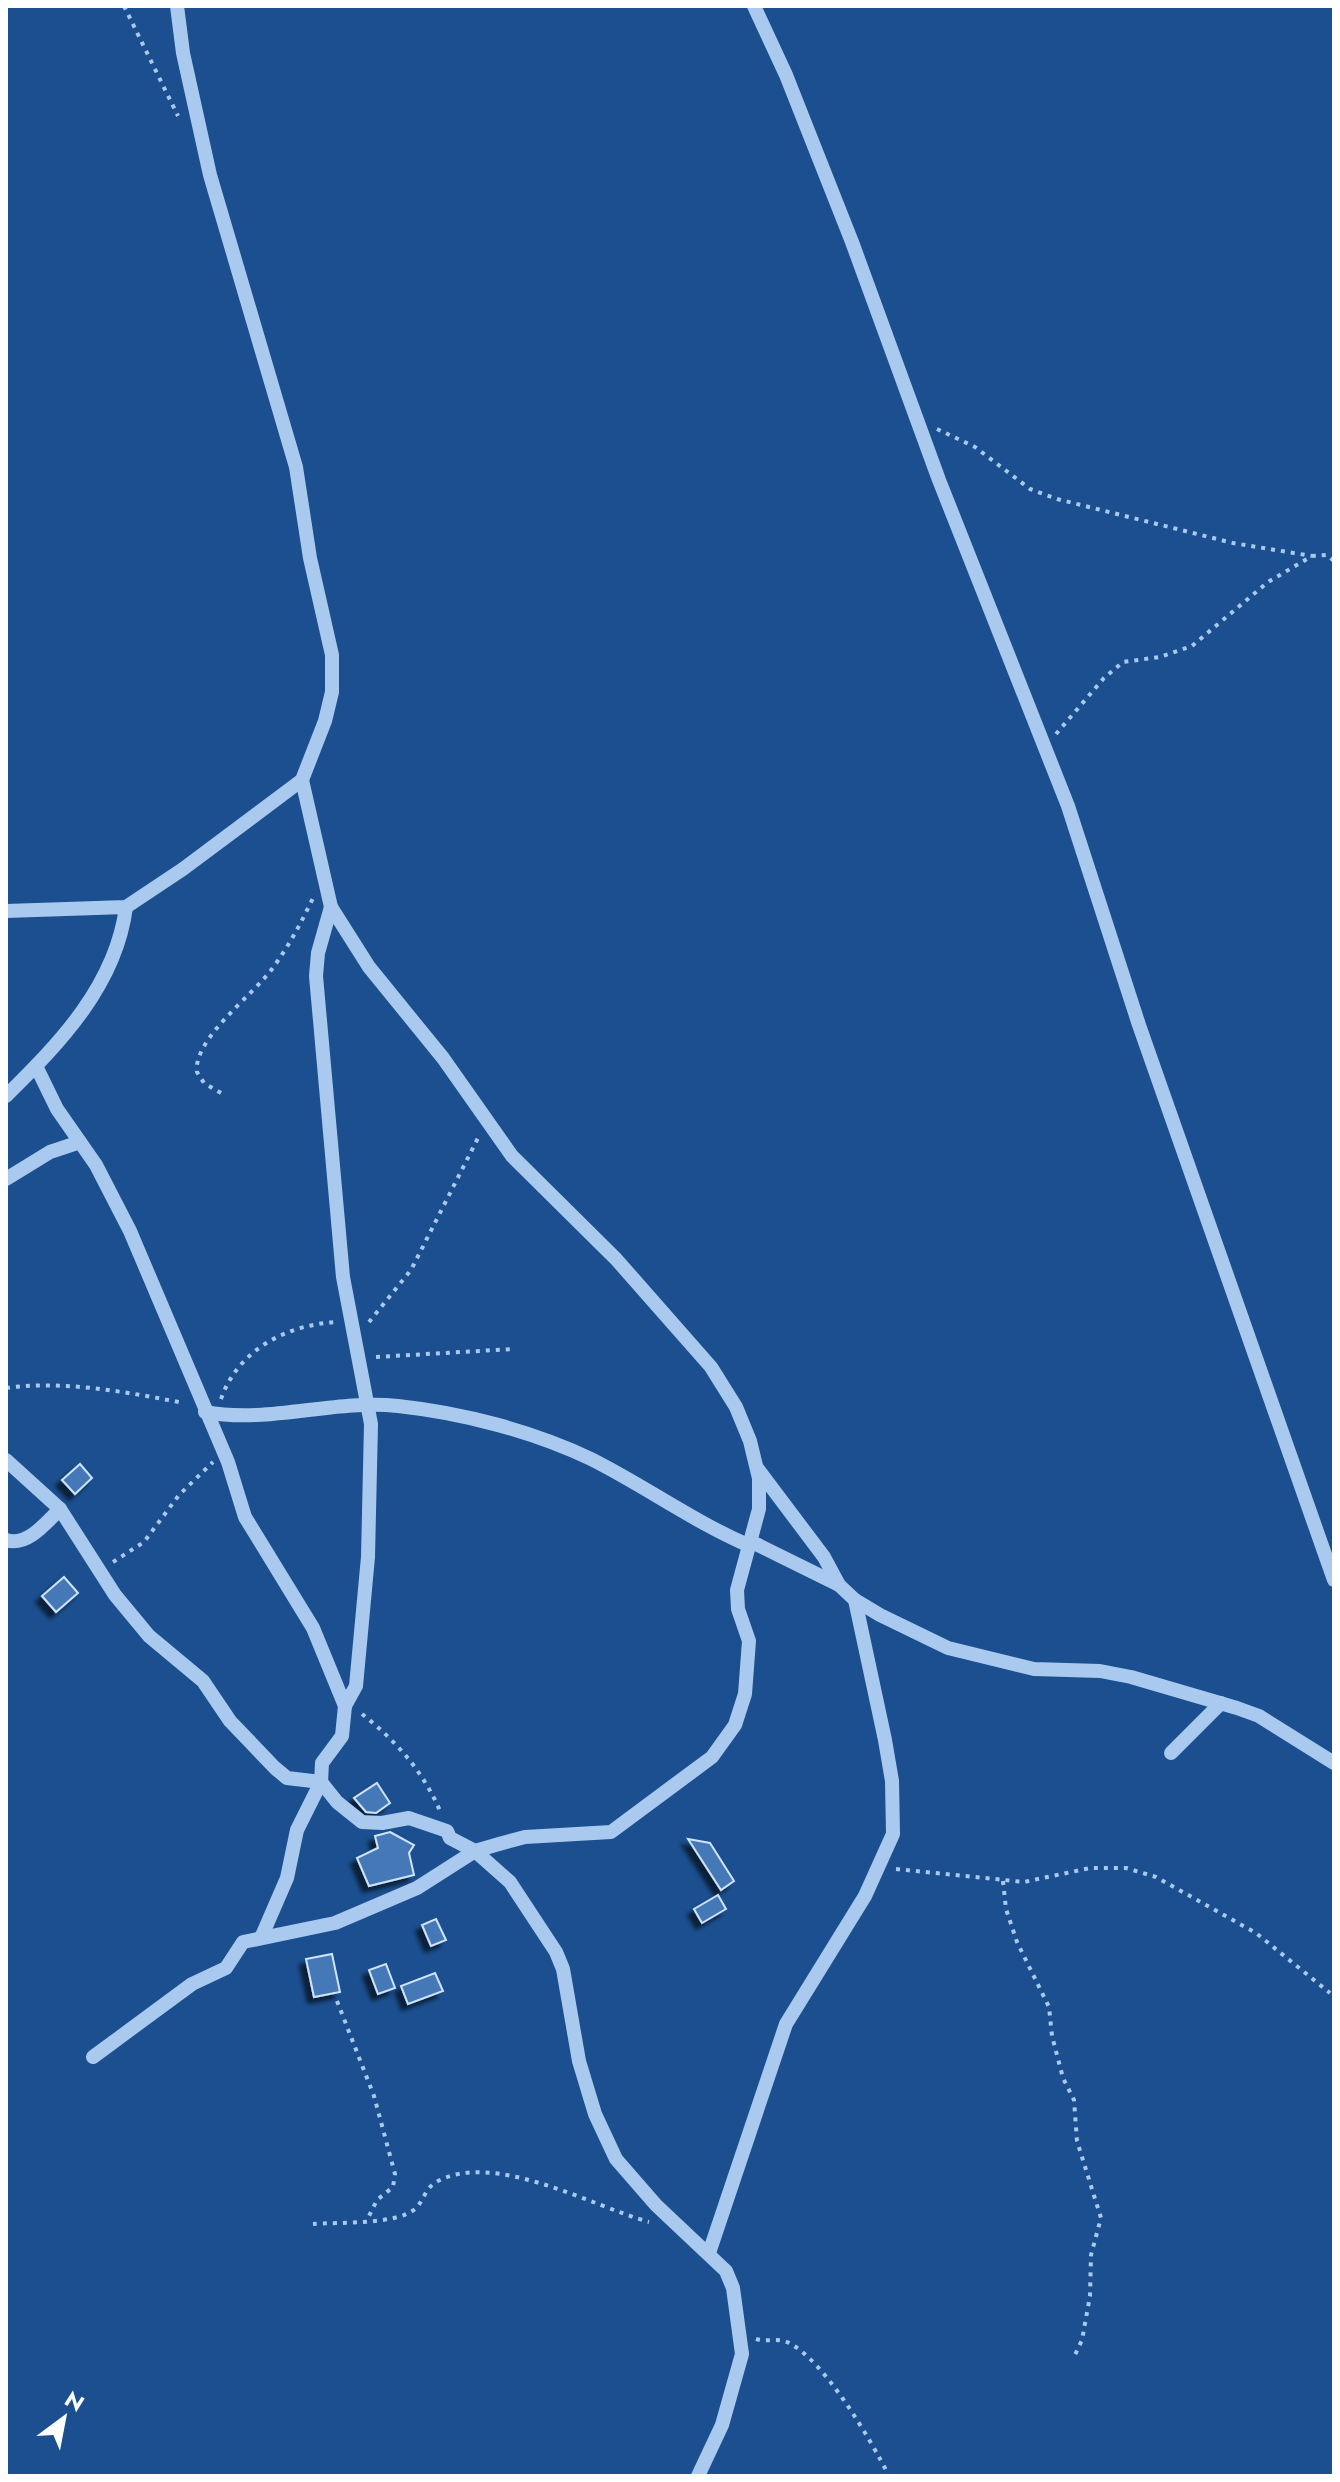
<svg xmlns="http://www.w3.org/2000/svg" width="1340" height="2482" viewBox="0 0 1340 2482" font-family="Jost,sans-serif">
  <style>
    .building { fill: #4478b7; stroke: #cfe3fa; stroke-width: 2; filter: url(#shadow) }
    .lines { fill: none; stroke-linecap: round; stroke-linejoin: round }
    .path { stroke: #a9c9ee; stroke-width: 4; stroke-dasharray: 4 6; stroke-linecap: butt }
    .minor { stroke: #a9c9ee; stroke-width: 14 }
  </style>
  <defs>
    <filter id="shadow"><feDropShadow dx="-6" dy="6" stdDeviation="2" flood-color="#0009"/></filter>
  </defs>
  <rect width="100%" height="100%" fill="#1b4f8f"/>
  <g class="building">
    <path d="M80 1464 92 1478 75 1494 62 1480Z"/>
    <path d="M64 1577 78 1593 56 1612 42 1596Z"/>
    <path d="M377 1783 390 1803 376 1813 366 1812 354 1798Z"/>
    <path d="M390 1832 414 1845 409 1853 414 1875 369 1886 357 1858 378 1848 375 1836Z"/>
    <path d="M688 1839 710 1843 734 1881 721 1890Z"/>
    <path d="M718 1895 726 1909 702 1923 694 1909Z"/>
    <path d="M436 1919 446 1940 431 1946 422 1925Z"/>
    <path d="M332 1954 340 1992 314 1997 306 1959Z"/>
    <path d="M386 1964 395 1988 378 1994 369 1970Z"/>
    <path d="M435 1973 443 1991 408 2004 401 1986Z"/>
  </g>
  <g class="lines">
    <g class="path">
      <path d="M124 6 178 116"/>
      <path d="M937 429 975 447 1030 489 1057 499 1233 543 1312 556"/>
      <path d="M1056 734 1104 678 1123 662 1160 657 1192 646 1268 582 1312 556 1327 555 1334 561"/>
      <path d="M221 1093 204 1083 197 1072C193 1039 253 995 272 969 289 946 301 923 313 898"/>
      <path d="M369 1322 411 1270 478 1138"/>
      <path d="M376 1357 513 1349"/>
      <path d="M6 1388C64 1380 126 1392 184 1403"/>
      <path d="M221 1399C238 1350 286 1325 336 1322"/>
      <path d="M113 1562 144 1542 179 1495 213 1462"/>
      <path d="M362 1714C396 1741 423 1771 440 1811"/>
      <path d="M896 1869 1024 1882 1090 1868H1126L1156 1877 1256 1933 1330 1993"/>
      <path d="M1003 1881 1006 1909 1017 1942 1049 2007 1052 2036 1063 2078 1074 2100 1077 2141 1101 2218 1091 2255 1090 2296 1082 2340 1074 2357"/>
      <path d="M337 2001 374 2096 395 2174 393 2187 377 2200 367 2220"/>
      <path d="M313 2224C338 2222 396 2225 415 2209 424 2201 425 2187 438 2181 495 2151 592 2206 649 2222"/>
      <path d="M756 2339C766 2342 777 2338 787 2342 823 2358 871 2440 889 2476"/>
    </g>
    <g class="minor">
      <path d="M754 6 786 75 852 242 939 480 1068 806 1139 1025 1334 1580"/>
      <path d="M6 911 126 907 183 869 302 780 325 721 332 692V655L310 558 296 467 210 175 183 53 177 6"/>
      <path d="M36 1066 57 1109 96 1165 130 1231 228 1462 245 1517 313 1628 345 1706"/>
      <path d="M6 1096C60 1043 116 985 126 907"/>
      <path d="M6 1179 50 1152 80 1142"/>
      <path d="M205 1412C270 1424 333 1399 398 1406 463 1413 532 1431 591 1459 645 1486 694 1522 750 1546"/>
      <path d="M6 1460 60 1509 115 1595 149 1636 203 1681 230 1721 275 1768 287 1778 321 1782 337 1802 362 1822 382 1823 409 1818 447 1831 450 1838 475 1851 510 1882 556 1952 563 1969 579 2061 595 2114 616 2159 656 2205 726 2271 733 2288 742 2354 722 2425 698 2476"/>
      <path d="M757 1468 824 1557 839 1585 855 1600 880 1615 948 1648 1034 1669 1100 1671 1131 1677 1237 1708 1259 1716 1334 1763"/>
      <path d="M6 1540C27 1547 46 1523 60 1509"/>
      <path d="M752 1542 839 1585"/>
      <path d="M1171 1753 1221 1703"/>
      <path d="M261 1938 287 1878 297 1830 321 1782 322 1763 342 1736 345 1706 356 1686 368 1557 371 1424 343 1277 316 976 318 953 331 907"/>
      <path d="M93 2057 192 1984 226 1968 243 1942 335 1923 417 1888 475 1851 499 1844 525 1837 611 1832 712 1757 735 1725 745 1694 749 1641 738 1609 737 1590 759 1509V1478L750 1441 736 1407 711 1367 616 1259 512 1156 443 1058 369 967 331 907 302 780"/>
      <path d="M709 2253 786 2024 865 1896 893 1834 892 1781 885 1740 855 1600"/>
    </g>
  </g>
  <rect width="1340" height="2482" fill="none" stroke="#ffffff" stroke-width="16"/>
  <g transform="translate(64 2418) rotate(32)" stroke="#1b4f8f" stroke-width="6" paint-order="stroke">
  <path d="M0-6L14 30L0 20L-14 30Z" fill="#ffffff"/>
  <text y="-12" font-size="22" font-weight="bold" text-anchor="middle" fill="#ffffff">N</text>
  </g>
</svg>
